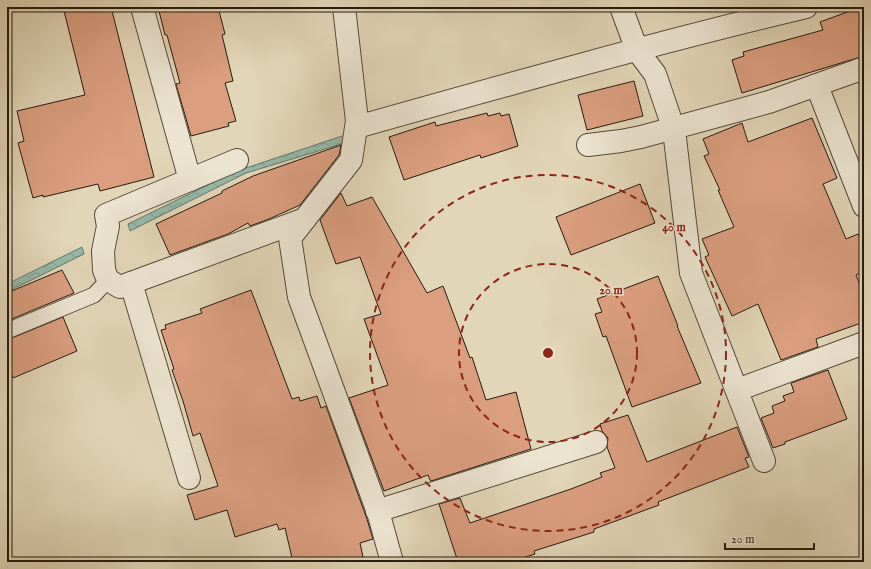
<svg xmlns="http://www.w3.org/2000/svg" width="871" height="569" viewBox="0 0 871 569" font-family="'IM FELL English',serif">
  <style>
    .water { fill: url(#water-waves); stroke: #677a6d }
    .building { fill: #db9e7f; stroke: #231b10 }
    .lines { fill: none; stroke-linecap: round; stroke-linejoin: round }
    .lane-casing { stroke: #534a3a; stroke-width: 17 }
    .street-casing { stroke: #534a3a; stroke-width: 24 }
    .lane { stroke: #ece4d1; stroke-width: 15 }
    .street { stroke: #ece4d1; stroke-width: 22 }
    .ring { fill: none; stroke: #8f2418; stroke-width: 2; stroke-dasharray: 7 5 }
    .centre { fill: #8f2418; stroke: #ece4d1; stroke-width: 2 }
    .ring-label { font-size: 12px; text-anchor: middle; font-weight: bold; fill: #8f2418; stroke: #ece4d1; stroke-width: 3; stroke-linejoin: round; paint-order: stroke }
  </style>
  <defs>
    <pattern id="water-waves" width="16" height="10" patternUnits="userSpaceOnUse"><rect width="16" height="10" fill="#95b9ab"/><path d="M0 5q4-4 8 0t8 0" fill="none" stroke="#809e92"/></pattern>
  </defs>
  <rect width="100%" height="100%" fill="#e2d6b8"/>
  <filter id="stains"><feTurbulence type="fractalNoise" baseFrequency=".005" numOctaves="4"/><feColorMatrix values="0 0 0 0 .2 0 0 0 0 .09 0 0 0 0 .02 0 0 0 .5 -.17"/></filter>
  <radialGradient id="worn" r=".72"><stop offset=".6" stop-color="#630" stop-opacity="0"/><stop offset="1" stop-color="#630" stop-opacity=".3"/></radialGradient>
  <g class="water">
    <path d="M345 135 348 142 246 173 130 231 128 224 234 172Z"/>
    <path d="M82 247 84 254 7 292V284Z"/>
  </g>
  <g class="building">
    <path d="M63 7H111L154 177 100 191 98 184 43 197V195L33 198 18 143 24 141 17 111 85 95Z"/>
    <path d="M171 7H218L225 34 222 35 233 81 225 83 236 121 228 123 229 126 191 136 176 84 180 83 167 35H165L159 11Z"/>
    <path d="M861 7H864V56L742 93 732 60 744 56 743 52 823 30 820 22Z"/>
    <path d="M634 81 643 116 587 130 578 95Z"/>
    <path d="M487 113 488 116 500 113 501 116 509 114 518 146 481 158 480 155 404 180 389 137 435 122 436 126Z"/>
    <path d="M812 118 837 178 823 184 846 239 858 234 864 248V271L856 275 864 295V322L816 339 818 347 781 360 758 304 732 316 705 257 709 255 702 239 734 227 718 190H720L704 156 709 154 703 139 742 123 748 142Z"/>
    <path d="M341 145 339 155 300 205 269 219 250 226 248 223 228 234 170 255 156 224 222 193V191L253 176Z"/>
    <path d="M640 184 655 223 571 255 556 217Z"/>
    <path d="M341 193 347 206 372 197 427 293 443 286 470 358 472 357 486 400 516 392 531 449 431 481 430 480 428 475 384 491 349 398 388 385 364 319 381 314 360 257 336 264 320 220Z"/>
    <path d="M62 270 74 293 7 321V293Z"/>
    <path d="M658 276 678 326H677L701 383 632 407 606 336 603 337 595 314 602 312 597 299Z"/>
    <path d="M251 290 292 399 299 397 300 401 317 396 321 408 326 406 367 519 373 539 360 543 364 562H293L285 528 279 530 277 524 235 537 227 510 195 520 187 495 218 486 200 433 193 436 183 401 172 370 174 369 161 330 166 329 165 325 202 313 200 309Z"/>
    <path d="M63 317 77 351 13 378 7 364V340Z"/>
    <path d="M828 370 847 419 785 442V444L773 448 761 418 774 413 772 406 785 401 783 396 794 392 791 383Z"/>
    <path d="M628 415 647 462 737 427 749 457 745 458 749 467 658 502 659 505 594 529V532L534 551 535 554 510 562H458L439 504 460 498 470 523 571 489 602 477 600 473 615 468 607 447 608 438 602 431 600 424Z"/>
  </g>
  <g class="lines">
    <g class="lane-casing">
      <path id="lane" d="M7 331 94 295 108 280"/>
    </g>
    <g class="street-casing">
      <g id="street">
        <path d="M142 7 190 180"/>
        <path d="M344 7 357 121 351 160 290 238 299 297 379 515 392 562"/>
        <path d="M621 7 637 50 655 74 674 130 691 273 764 461"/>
        <path d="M817 86 864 206"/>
        <path d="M357 127C506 85 655 43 806 7"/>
        <path d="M588 145 621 141 641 137 769 102 864 68"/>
        <path d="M237 160 106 215 108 226 103 251 104 270 108 280 120 287 305 219"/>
        <path d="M131 283 189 478"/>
        <path d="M737 390 864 343"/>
        <path d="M377 511 596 442"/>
      </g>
    </g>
    <use href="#lane" class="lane"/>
    <use href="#street" class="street"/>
  </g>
  <g class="ring">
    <circle cx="548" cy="353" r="89"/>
    <circle cx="548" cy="353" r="178"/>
  </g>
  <circle cx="548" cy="353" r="6" class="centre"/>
  <g class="ring-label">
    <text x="674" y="231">40 m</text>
    <text x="611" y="294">20 m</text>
  </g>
  <rect width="871" height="569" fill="none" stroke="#e2d6b8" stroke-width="24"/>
  <rect x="8" y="8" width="855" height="553" fill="none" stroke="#231b10" stroke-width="2"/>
  <rect x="12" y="12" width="847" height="545" fill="none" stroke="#231b10"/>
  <path d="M725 543v6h89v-6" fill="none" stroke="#231b10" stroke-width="2"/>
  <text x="731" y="543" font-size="12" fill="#231b10" stroke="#ece4d1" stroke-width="3" paint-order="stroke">20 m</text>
  <rect width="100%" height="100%" filter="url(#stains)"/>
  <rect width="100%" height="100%" fill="url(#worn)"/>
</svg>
